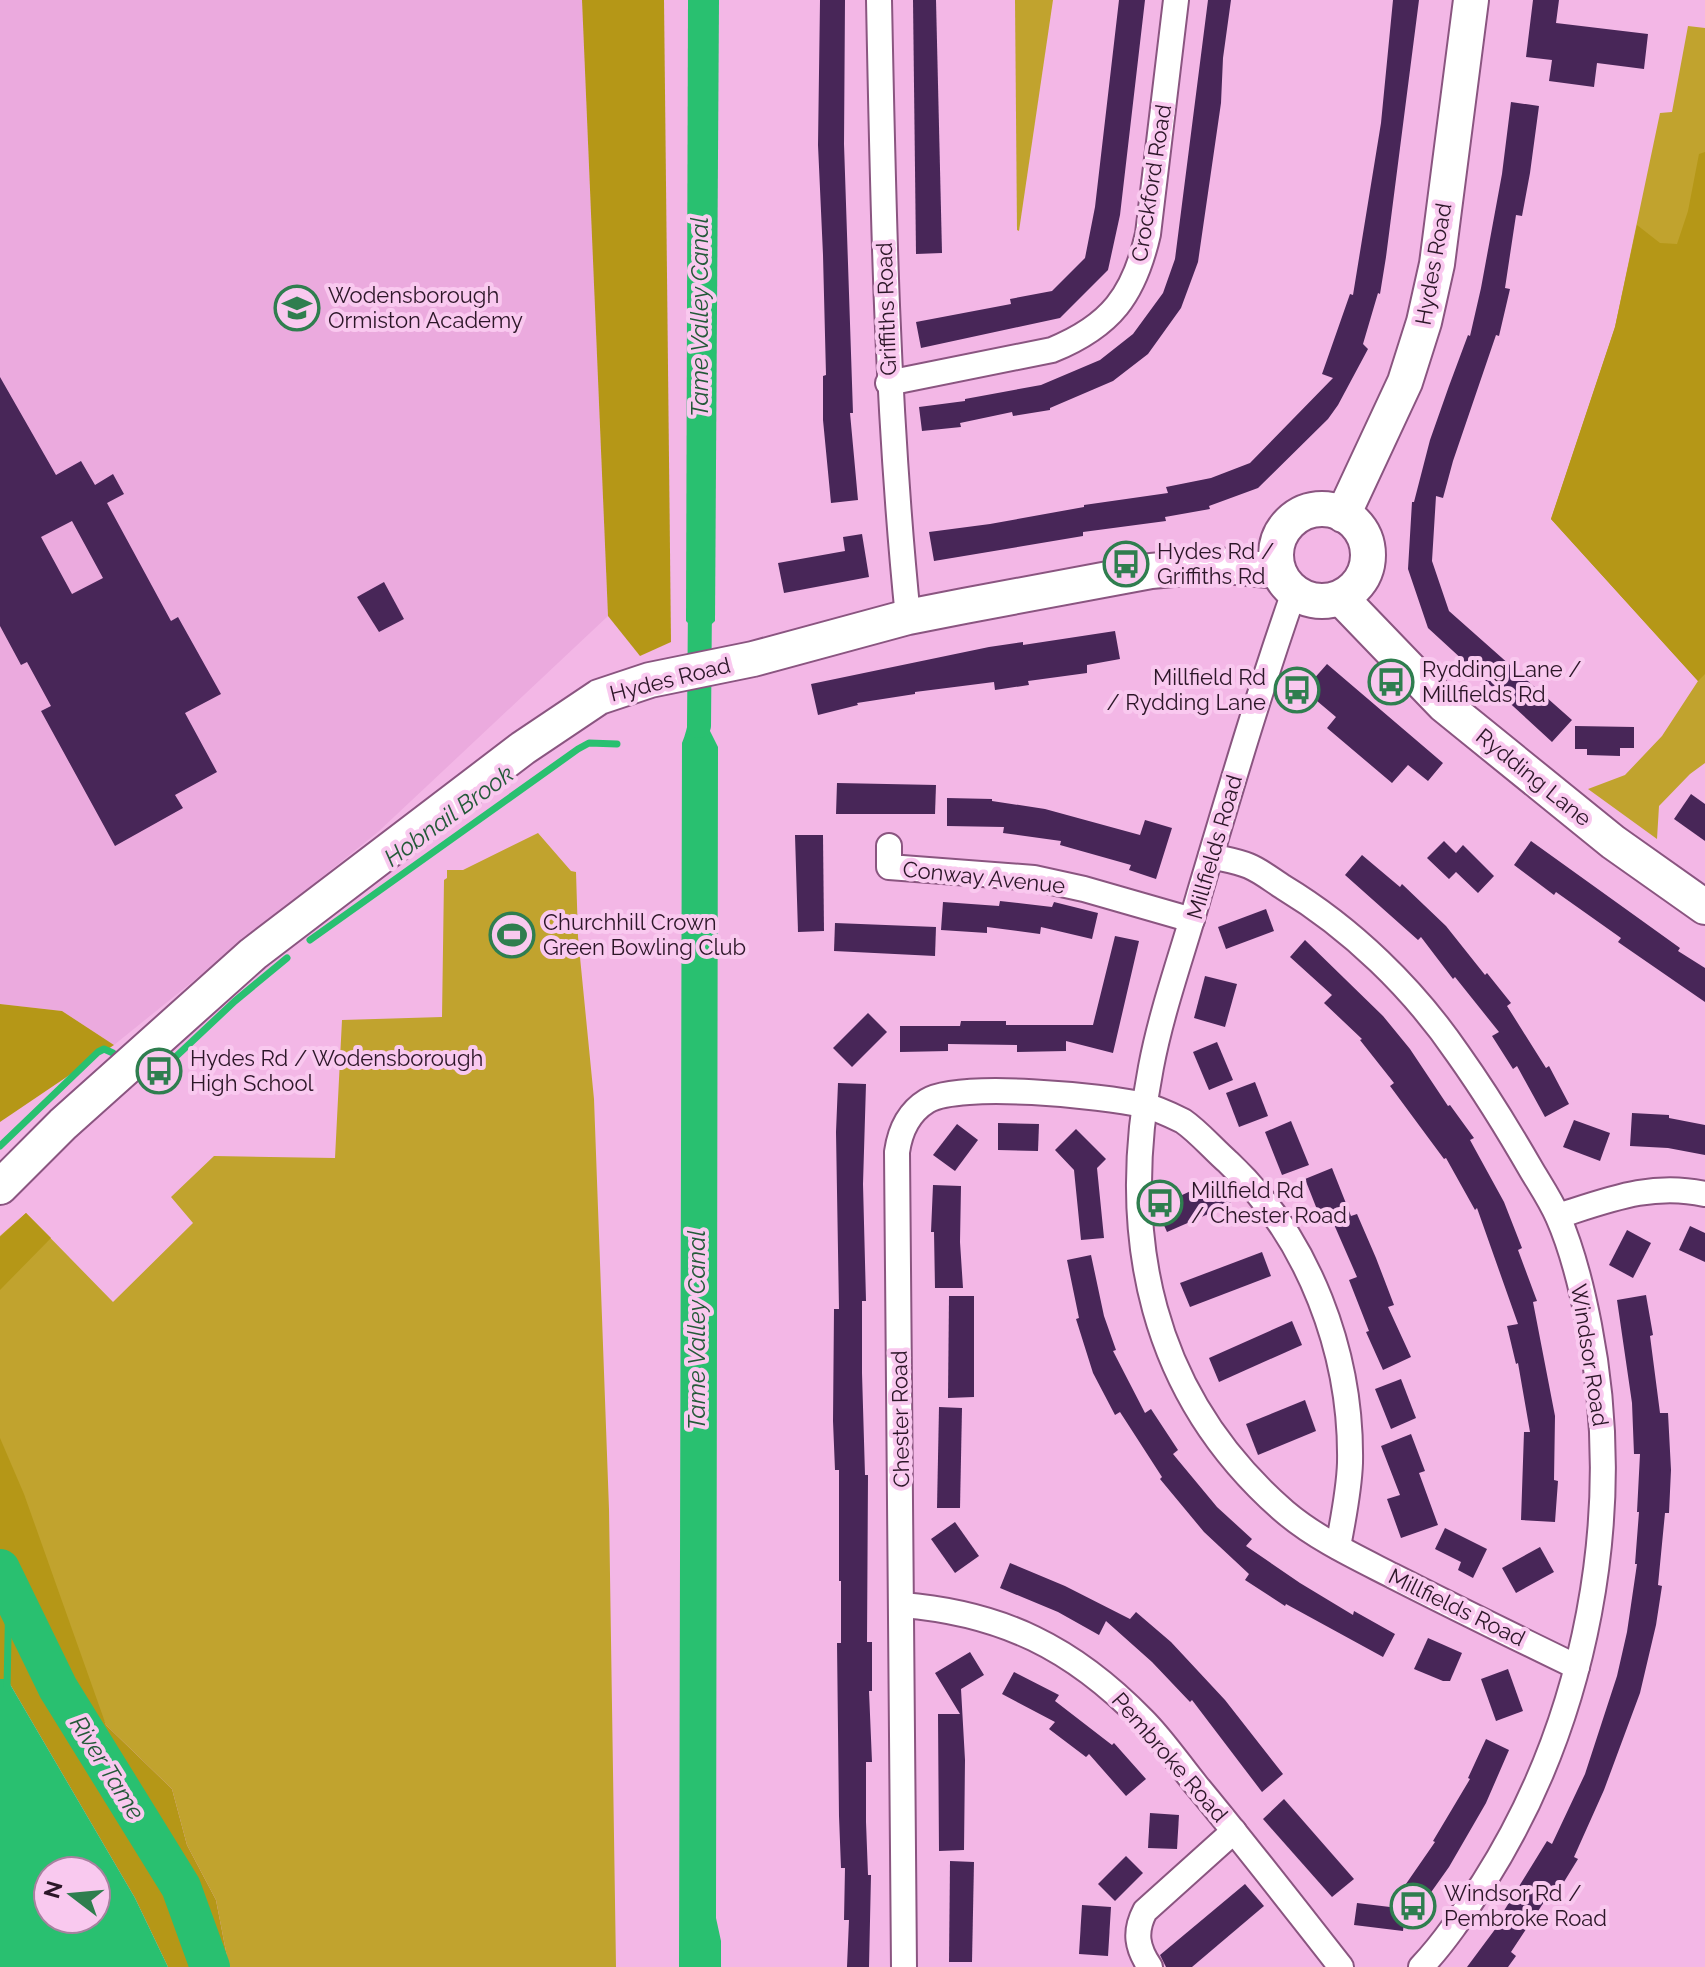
<svg xmlns="http://www.w3.org/2000/svg" width="1705" height="1967" viewBox="0 0 1705 1967" font-family="Raleway,sans-serif">
  <style>
    .built { fill: #ebaade }
    .green { fill: #c1a32e }
    .forest { fill: #b59717 }
    .water { fill: #29c070; fill-rule: evenodd }
    .lines { fill: none; stroke-linecap: round; stroke-linejoin: round }
    .stream { stroke: #29c070; stroke-width: 7 }
    .canal { stroke: #29c070; stroke-width: 24 }
    .river { stroke: #29c070; stroke-width: 40 }
    .building { fill: #482658; fill-rule: evenodd }
    .street-casing { stroke: #8a5580; stroke-width: 28 }
    .secondary-casing { stroke: #8a5580; stroke-width: 38 }
    .street { stroke: #fff; stroke-width: 24 }
    .secondary { stroke: #fff; stroke-width: 34 }
    .labels { text-anchor: middle; stroke-width: 8; stroke-linejoin: round; paint-order: stroke }
    .street-label { font-size: 22px; fill: #2c1628; stroke: #f9c9ef }
    .poi-label { font-size: 22px; fill: #2c1628; stroke: #f9c9ef; text-anchor: start }
    .water-label { font-size: 24px; font-style: italic; fill: #235938; stroke: #f9c9ef }
  </style>
  <rect width="100%" height="100%" fill="#f3b7e6"/>
  <path class="built" d="M0 0H582L608 616 378 832 114 1045 62 1011 0 1004Z"/>
  <g class="green">
    <path d="M1015 0H1053L1019 231 1017 230Z"/>
    <path d="M1688 26 1705 28V763L1690 774 1659 806 1657 839 1588 789 1625 775 1662 736 1698 681 1551 519 1615 327 1660 113 1672 112Z"/>
    <path d="M538 833 571 871 576 872 578 937 594 1099 609 1509 616 1967H229L216 1900 187 1845 172 1789 106 1725 0 1499V1236L26 1213 113 1302 193 1223 171 1197 214 1156 335 1158 342 1020 442 1017 444 880 447 878V870H463Z"/>
  </g>
  <g class="forest">
    <path d="M582 0H664L671 642 640 656 608 616Z"/>
    <path d="M1705 152V674L1698 681 1551 519 1615 327 1637 225 1660 243 1677 244 1688 211 1699 154Z"/>
    <path d="M0 1004 62 1011 114 1045 0 1122Z"/>
    <path d="M26 1213 51 1238 0 1290V1237Z"/>
    <path d="M0 1438 24 1494 106 1725 172 1789 187 1845 216 1900 229 1967H168L135 1898 7 1679H0Z"/>
  </g>
  <g class="water">
    <path d="M688 0H719L715 621 700 635 686 621Z"/>
    <path d="M698 693 707 704 708 727 718 747 716 1918 721 1941V1967H679L682 743C689 727 689 708 698 693Z"/>
    <path d="M0 1679H7L135 1898 168 1967H0ZM48 1871H96V1919H48Z"/>
  </g>
  <g class="lines">
    <g class="stream">
      <path d="M310 940 578 749 589 743 617 744"/>
      <path d="M143 1079 151 1080 235 1001 287 958"/>
      <path d="M0 1146 98 1052 104 1049 113 1053"/>
      <path d="M7 1688 9 1588"/>
    </g>
    <path class="canal" d="M699 726 700 602"/>
    <path class="river" d="M0 1569 58 1688 181 1887 210 1967"/>
  </g>
  <g class="building">
    <path d="M820 0H845L844 144 853 413H850L858 500 831 503 823 420V376L826 375 823 255 818 145Z"/>
    <path d="M913 0H936L942 253 916 254Z"/>
    <path d="M1119 0H1145L1120 215 1108 270 1060 318 921 348 916 322 1011 304 1010 299 1052 291 1085 258 1095 207Z"/>
    <path d="M1208 0H1231L1223 58 1221 103 1198 262 1181 308 1148 354 1113 381 1050 408V410L1013 416 1012 412 960 423 961 427 922 431 919 407 965 401V399L1041 385 1100 360 1133 334 1163 293 1175 259Z"/>
    <path d="M1393 0H1419L1386 257 1380 294 1378 293 1363 344 1368 349 1338 405 1328 419 1258 488 1209 506 1210 509 1165 517 1166 521 1083 532V536L934 561 929 532 990 524 1084 507V505L1168 493 1166 487 1211 478 1250 463 1333 378 1322 374 1350 294 1353 295 1381 123Z"/>
    <path d="M1533 0H1559L1556 23 1648 34 1644 69 1597 63 1594 87 1549 81 1552 60 1526 57Z"/>
    <path d="M1511 102 1539 106 1530 173 1522 216 1516 215 1505 288 1510 289 1499 336 1496 335 1453 461 1443 498 1436 496 1432 561 1449 611 1572 720 1552 742 1428 628 1408 569 1412 502H1414L1430 440 1449 386 1468 335 1470 336 1481 288 1502 174Z"/>
    <path d="M0 377 56 475 81 461 95 485 113 474 124 494 107 503 171 621 178 617 221 694 185 713 217 772 175 795 183 808 115 846 41 711 51 706 27 662 21 665 0 626ZM72 521 103 578 72 594 41 537Z"/>
    <path d="M862 534 869 577 784 593 778 563 845 551 843 537Z"/>
    <path d="M384 582 404 619 379 632 357 597Z"/>
    <path d="M1115 631 1120 659 1087 665V673L1028 681 1029 685 995 690 994 682 915 692V694L857 703 858 705 818 715 811 684 989 647 1023 642V645Z"/>
    <path d="M1327 664 1443 763 1428 781 1408 765 1392 783 1327 728 1336 717 1304 690Z"/>
    <path d="M1575 726 1634 727V748H1620V756L1587 755V749H1575Z"/>
    <path d="M837 783 936 785 935 814H836Z"/>
    <path d="M1691 794 1705 804V841L1674 819Z"/>
    <path d="M947 798 992 799V801L1045 809 1140 835 1145 820 1172 828 1156 879 1129 870 1131 865 1060 845 1061 841 1003 833 1004 827 947 826Z"/>
    <path d="M795 835H823L824 931 798 932Z"/>
    <path d="M1444 841 1456 853 1463 845 1494 876 1478 893 1456 872 1449 879 1427 858Z"/>
    <path d="M1531 841 1680 948 1678 951 1705 968V1002L1618 942 1621 938 1556 892 1554 895 1514 865Z"/>
    <path d="M1362 855 1400 887 1402 884 1446 926 1485 975 1487 973 1511 1003 1507 1006 1546 1068 1549 1066 1569 1104 1545 1117 1517 1066 1513 1069 1492 1036 1499 1032 1455 977 1453 979 1421 937 1418 940 1345 875Z"/>
    <path d="M1000 901 1052 907 1054 902 1098 913 1092 939 1041 927 1040 934 987 927V933L941 930 943 902 999 906Z"/>
    <path d="M1266 909 1274 931 1226 949 1218 927Z"/>
    <path d="M835 923 936 927 935 956 834 951Z"/>
    <path d="M1115 936 1139 941 1113 1053 1066 1041V1051L1017 1052V1045L948 1044V1051L900 1052V1026H960L961 1021H1006V1025H1093Z"/>
    <path d="M1305 940 1383 1016 1410 1049 1448 1106 1450 1105 1474 1138 1470 1140 1504 1202 1522 1248 1518 1250 1537 1301 1533 1302 1555 1416 1554 1480 1558 1481 1555 1522 1521 1520 1524 1432H1530L1518 1363 1516 1364 1507 1326 1518 1324 1477 1208 1475 1210 1446 1158 1444 1159 1390 1086 1394 1083 1360 1040 1362 1039 1324 1003 1332 995 1290 957Z"/>
    <path d="M1205 976 1237 984 1225 1027 1194 1018Z"/>
    <path d="M868 1013 887 1032 852 1067 833 1048Z"/>
    <path d="M1217 1042 1233 1080 1209 1090 1193 1052Z"/>
    <path d="M1255 1082 1268 1116 1239 1127 1226 1093Z"/>
    <path d="M838 1083 866 1084 863 1184 866 1301H862V1373L865 1475H868L867 1642H872V1691H869L872 1762H866V1822L868 1875H871L869 1967H847L849 1920H844L845 1868H841L839 1816 837 1643H841V1581H839V1470H835L833 1421 834 1309H839L836 1132Z"/>
    <path d="M1632 1113 1669 1115V1118L1705 1125V1155L1668 1148 1630 1146Z"/>
    <path d="M1574 1120 1610 1133 1600 1161 1563 1147Z"/>
    <path d="M1291 1121 1309 1165 1282 1175 1265 1132Z"/>
    <path d="M998 1123 1039 1124 1038 1151 998 1150Z"/>
    <path d="M957 1124 978 1140 955 1171 933 1155Z"/>
    <path d="M1076 1129 1106 1159 1097 1168 1104 1238 1081 1240 1074 1170 1055 1150Z"/>
    <path d="M1332 1168 1351 1216 1357 1214 1376 1258 1394 1305 1388 1307 1411 1357 1383 1370 1366 1332 1369 1331 1349 1280 1357 1277 1329 1213 1320 1217 1305 1179Z"/>
    <path d="M1219 1178 1231 1204 1167 1232 1156 1207Z"/>
    <path d="M933 1185 961 1186 960 1242 963 1288H935L934 1232H931Z"/>
    <path d="M1690 1226 1705 1233V1262L1679 1250Z"/>
    <path d="M1627 1230 1651 1243 1633 1278 1609 1265Z"/>
    <path d="M1262 1252 1271 1276 1190 1307 1180 1283Z"/>
    <path d="M1091 1255 1104 1316 1116 1350 1113 1351 1145 1413 1151 1409 1178 1450 1173 1454 1217 1507 1252 1539 1246 1546 1300 1583 1353 1615 1354 1611 1395 1634 1383 1657 1286 1604 1285 1606 1245 1580 1249 1574 1204 1532 1160 1479 1162 1477 1120 1412 1115 1415 1093 1373 1076 1319 1079 1318 1067 1260Z"/>
    <path d="M1646 1295 1653 1335 1650 1336 1660 1413H1668L1671 1470 1669 1513H1665L1658 1585 1662 1586 1656 1625 1640 1693 1604 1790 1574 1857 1578 1859 1559 1890 1554 1887 1511 1952 1516 1956 1508 1967H1467L1496 1928 1494 1927 1547 1841 1552 1844 1585 1774 1617 1676 1627 1632 1637 1564H1635L1639 1512H1637L1640 1454H1634L1632 1403 1617 1300Z"/>
    <path d="M949 1296H974V1397L948 1398Z"/>
    <path d="M1292 1321 1302 1345 1219 1382 1209 1358Z"/>
    <path d="M1401 1379 1416 1418 1391 1429 1375 1389Z"/>
    <path d="M1305 1400 1316 1431 1258 1455 1246 1424Z"/>
    <path d="M939 1407 962 1408 960 1508H937Z"/>
    <path d="M1411 1434 1425 1471 1419 1473 1438 1525 1401 1538 1387 1499 1400 1495 1381 1446Z"/>
    <path d="M955 1522 979 1556 955 1573 931 1539Z"/>
    <path d="M1445 1528 1487 1549 1473 1578 1458 1570 1461 1562 1435 1549Z"/>
    <path d="M1540 1547 1554 1572 1516 1593 1502 1568Z"/>
    <path d="M1010 1563 1065 1586 1130 1619 1136 1612 1171 1642 1225 1700 1283 1774 1262 1792 1192 1700 1190 1702 1152 1662 1106 1621 1099 1635 1058 1612 1000 1588Z"/>
    <path d="M1428 1638 1462 1653 1450 1681H1443L1414 1669Z"/>
    <path d="M970 1652 984 1675 961 1689 965 1760 964 1850 939 1851 938 1714H960L935 1673Z"/>
    <path d="M1508 1669 1523 1711 1496 1721 1481 1679Z"/>
    <path d="M1014 1672 1059 1695 1055 1701 1112 1745 1114 1743 1146 1779 1126 1796 1089 1754 1086 1757 1049 1729 1055 1722 1002 1694Z"/>
    <path d="M1486 1739 1509 1750 1486 1803 1449 1867 1422 1905 1407 1895 1403 1931 1354 1925 1357 1903 1390 1907 1435 1842 1433 1841 1470 1779 1468 1778Z"/>
    <path d="M1284 1799 1354 1879 1332 1897 1263 1819Z"/>
    <path d="M1150 1813 1179 1815 1177 1849 1148 1848Z"/>
    <path d="M1126 1856 1143 1873 1115 1901 1098 1884Z"/>
    <path d="M950 1861 974 1862 972 1962H949Z"/>
    <path d="M1245 1884 1264 1906 1192 1967H1166L1160 1955Z"/>
    <path d="M1082 1905 1111 1907 1108 1956 1079 1954Z"/>
  </g>
  <g class="lines">
    <g class="street-casing">
      <g id="street">
        <path d="M879 0C883 206 887 411 908 617"/>
        <path d="M888 383 1052 350C1111 326 1134 295 1148 234L1176 0"/>
        <path d="M1294 592C1259 692 1229 794 1199 895 1183 952 1162 1009 1151 1067 1118 1236 1150 1395 1285 1512 1317 1539 1356 1557 1393 1576 1454 1607 1515 1637 1577 1667"/>
        <path d="M889 846V867L1034 878 1084 889 1192 920"/>
        <path d="M1211 856C1223 859 1237 861 1249 866 1261 871 1272 880 1283 887 1351 928 1413 988 1458 1054 1485 1092 1509 1131 1532 1171 1541 1186 1551 1201 1558 1217 1573 1251 1582 1289 1589 1325 1626 1513 1587 1720 1484 1882 1465 1911 1445 1942 1421 1967"/>
        <path d="M1558 1216C1608 1200 1652 1182 1705 1194"/>
        <path d="M902 1605C1002 1613 1073 1648 1143 1720 1163 1740 1179 1764 1197 1786 1246 1845 1293 1906 1341 1967"/>
        <path d="M904 1967 897 1152C900 1131 909 1112 927 1101 959 1081 1104 1096 1143 1105 1156 1108 1171 1115 1183 1121 1199 1132 1213 1149 1228 1162 1309 1238 1352 1353 1350 1463 1349 1492 1343 1519 1338 1547"/>
        <path d="M1150 1967C1137 1948 1134 1932 1145 1911L1234 1831"/>
      </g>
    </g>
    <g class="secondary-casing">
      <g id="secondary">
        <circle cx="1322" cy="555" r="46"/>
        <path d="M1343 515 1405 382 1424 322 1437 264 1471 0"/>
        <path d="M1341 598 1444 705 1613 842 1705 907"/>
        <path d="M0 1187 63 1124 253 954 523 748 599 697 650 680 753 659 908 617 964 606 1151 571 1216 565 1278 571"/>
      </g>
    </g>
    <use href="#street" class="street"/>
    <use href="#secondary" class="secondary"/>
  </g>
  <defs>
    <g id="school-ring" transform="scale(2.3)"><circle r="9.5" fill="#f9c9ef" stroke="#2f7e4f" stroke-width="1.5"/><path d="M0-5L7-2L0 1L-7-2ZM-4 1L0 2.5L4 1V4Q0 6-4 4Z" fill="#2f7e4f"/></g>
    <g id="bus-ring" transform="scale(2.3)"><circle r="9.5" fill="#f9c9ef" stroke="#2f7e4f" stroke-width="1.5"/><path d="M-5-6H5V4H4V6H2V4H-2V6H-4V4H-5ZM-3.5-4V0h7V-4ZM-3.5 1.2v1.5H-2V1.2ZM2 1.2v1.5H3.5V1.2Z" fill="#2f7e4f"/></g>
    <g id="stadium-ring" transform="scale(2.3)"><circle r="9.5" fill="#f9c9ef" stroke="#2f7e4f" stroke-width="1.5"/><path d="M0-5a6.5 5 0 1 0 0 10a6.5 5 0 1 0 0-10ZM-3.5-1.8h7v3.6h-7Z" fill="#2f7e4f"/></g>
  </defs>
  <g fill-rule="evenodd">
    <use href="#school-ring" x="297" y="308"/>
    <use href="#bus-ring" x="1126" y="564"/>
    <use href="#bus-ring" x="1391" y="682"/>
    <use href="#bus-ring" x="1297" y="690"/>
    <use href="#stadium-ring" x="512" y="935"/>
    <use href="#bus-ring" x="159" y="1071"/>
    <use href="#bus-ring" x="1160" y="1203"/>
    <use href="#bus-ring" x="1413" y="1906"/>
  </g>
  <g class="labels">
    <g class="street-label">
      <text transform="translate(1151 183) rotate(-81)" y="8">Crockford Road</text>
      <text transform="translate(1433 264) rotate(-80)" y="8">Hydes Road</text>
      <text transform="translate(886 309) rotate(-92)" y="8">Griffiths Road</text>
      <text transform="translate(670 679) rotate(-14)" y="8">Hydes Road</text>
      <text transform="translate(1534 777) rotate(39)" y="8">Rydding Lane</text>
      <text transform="translate(1214 847) rotate(-74)" y="8">Millfields Road</text>
      <text transform="translate(984 877) rotate(6)" y="8">Conway Avenue</text>
      <text transform="translate(1590 1355) rotate(81)" y="8">Windsor Road</text>
      <text transform="translate(900 1419) rotate(-91)" y="8">Chester Road</text>
      <text transform="translate(1457 1607) rotate(26)" y="8">Millfields Road</text>
      <text transform="translate(1170 1757) rotate(49)" y="8">Pembroke Road</text>
    </g>
    <g class="poi-label">
      <text x="328" y="303">Wodensborough<tspan x="328" dy="25">Ormiston Academy</tspan></text>
      <text x="1157" y="559">Hydes Rd /<tspan x="1157" dy="25">Griffiths Rd</tspan></text>
      <text x="1422" y="677">Rydding Lane /<tspan x="1422" dy="25">Millfields Rd</tspan></text>
      <text x="1266" y="685" text-anchor="end">Millfield Rd<tspan x="1266" dy="25">/ Rydding Lane</tspan></text>
      <text x="543" y="930">Churchhill Crown<tspan x="543" dy="25">Green Bowling Club</tspan></text>
      <text x="190" y="1066">Hydes Rd / Wodensborough<tspan x="190" dy="25">High School</tspan></text>
      <text x="1191" y="1198">Millfield Rd<tspan x="1191" dy="25">/ Chester Road</tspan></text>
      <text x="1444" y="1901">Windsor Rd /<tspan x="1444" dy="25">Pembroke Road</tspan></text>
    </g>
    <g class="water-label">
      <text transform="translate(700 317) rotate(-90)" y="8">Tame Valley Canal</text>
      <text transform="translate(449 816) rotate(-36)" y="8">Hobnail Brook</text>
      <text transform="translate(697 1330) rotate(-90)" y="8">Tame Valley Canal</text>
      <text transform="translate(107 1768) rotate(58)" y="8">River Tame</text>
    </g>
  </g>
  <g transform="translate(72 1895) rotate(286)"><circle r="38" fill="#f9c9ef" stroke="#a7819f" stroke-width="2"/>
  <path d="M0-6L14 30L0 20L-14 30Z" fill="#2f7e4f"/>
  <text y="-12" font-size="22" font-weight="bold" text-anchor="middle" fill="#2c1628">N</text>
  </g>
</svg>
